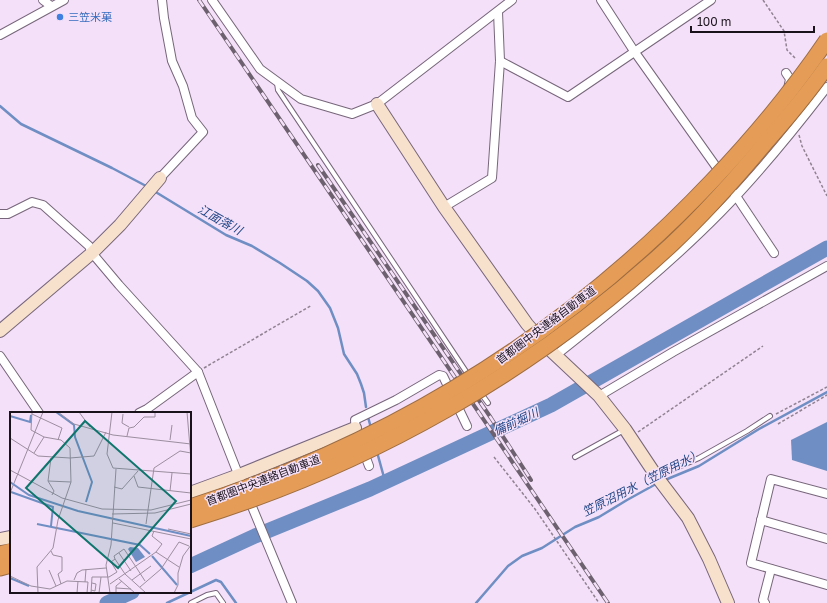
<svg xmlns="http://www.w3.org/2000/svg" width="827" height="603" viewBox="0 0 827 603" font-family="'Golos Text','Noto Sans JP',sans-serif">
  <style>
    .water { fill: #6f8ec3 }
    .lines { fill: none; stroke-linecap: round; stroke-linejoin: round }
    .stream { stroke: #6f8ec3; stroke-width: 2.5 }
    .river { stroke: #6f8ec3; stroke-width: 15 }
    .lane-casing { stroke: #77667b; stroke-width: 6 }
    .street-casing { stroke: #77667b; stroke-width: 10 }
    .secondary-casing { stroke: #77667b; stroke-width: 14 }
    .highway-casing { stroke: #9d6c42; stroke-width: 17 }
    .path { stroke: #908293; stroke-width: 1.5; stroke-dasharray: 3 2; stroke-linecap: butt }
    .lane { stroke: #fff; stroke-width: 4 }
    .street { stroke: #fff; stroke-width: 8 }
    .secondary { stroke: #f7e1cd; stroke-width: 12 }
    .highway { stroke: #e49c57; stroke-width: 15 }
    .rail-casing { stroke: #6d616f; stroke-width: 4 }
    .rail { stroke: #f4e0f8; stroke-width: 2.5; stroke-dasharray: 8; stroke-linecap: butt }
    .highway-bridge-casing { stroke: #9d6c42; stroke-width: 17; stroke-linecap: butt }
    .highway-bridge { stroke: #e49c57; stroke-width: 15 }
    .shop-dot { fill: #3f7fe0; stroke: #f4e0f8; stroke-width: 1.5 }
    .labels { text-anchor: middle; stroke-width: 3; stroke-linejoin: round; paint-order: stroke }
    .shop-label { font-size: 11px; fill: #366cbe; stroke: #f4e0f8; text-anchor: start }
    .street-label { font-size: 11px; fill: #19121b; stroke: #f4e0f8 }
    .water-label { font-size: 12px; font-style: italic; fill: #1f4586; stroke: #f4e0f8 }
    .inset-river { fill: none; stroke: #6f8ec3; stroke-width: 2 }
    .inset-road { fill: none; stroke: #9c8ea0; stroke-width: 1 }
    .view { fill: #0f766e; fill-opacity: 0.15; stroke: #0f766e; stroke-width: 2 }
    .inset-edge { fill: none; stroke: #19121b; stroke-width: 2 }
  </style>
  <rect width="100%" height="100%" fill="#f4e0f8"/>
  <path class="water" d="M827 422V471L792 460 791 440Z"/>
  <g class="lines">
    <g class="stream">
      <path d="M0 106 21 124 112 168 148 187"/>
      <path d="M154 191 226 235 252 246 280 263 307 281 318 291 330 308 338 328 344 354 357 374 361 384 364 393 366 407"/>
      <path d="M368 417 371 428"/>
      <path d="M377 452 385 481"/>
      <path d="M665 480 699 466 759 429 827 392"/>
      <path d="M167 603 216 580 221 582 236 603"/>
      <path d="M476 603 508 566 522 556 542 548 575 527 599 517 627 500 656 484"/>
    </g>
    <g class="river">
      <path d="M190 566 255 536 370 489 551 405 827 248"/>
      <path d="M107 603 132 592"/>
    </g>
    <g class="lane-casing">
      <g id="lane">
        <path d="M277 83 278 90 469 376"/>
        <path d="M480 392 488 403"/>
        <path d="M575 457 624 430"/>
        <path d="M658 476 699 458 747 431 770 416"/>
        <path d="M191 603 207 595 216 593 223 603"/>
      </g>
    </g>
    <g class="street-casing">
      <g id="street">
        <path d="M43 0 51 6"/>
        <path d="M212 0 260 69 301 99 352 114 377 104 512 0"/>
        <path d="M601 0 634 51 722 175"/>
        <path d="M0 35 64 0"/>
        <path d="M500 61 568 97 711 0"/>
        <path d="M786 73 790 79 788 89"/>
        <path d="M160 178 203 132 192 118 183 86 172 61 164 18 162 0"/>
        <path d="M734 193 774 253"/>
        <path d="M444 207 492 178 500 61 498 12"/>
        <path d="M0 214H8L32 202 43 205 89 246 92 253 119 285 198 372 147 409 139 413"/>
        <path d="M556 355C613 310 670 264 721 212 759 173 794 130 827 87"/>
        <path d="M0 356 39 413"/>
        <path d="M198 372 240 479"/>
        <path d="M599 396 673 352 827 266"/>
        <path d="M356 432 355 420 396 400 439 375 443 376 467 426"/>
        <path d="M363 450 369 466"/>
        <path d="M827 494 771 479 751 563 827 585"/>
        <path d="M248 497 292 603"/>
        <path d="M761 520 827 539"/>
        <path d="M765 603 763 600 771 569"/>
      </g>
    </g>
    <g class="secondary-casing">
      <g id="secondary">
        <path d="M377 104 444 207 527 324 549 349 599 396 625 429 657 477 688 518 709 559 728 603"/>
        <path d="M0 331 92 253 120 225 160 178"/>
        <path d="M190 493 239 475 355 428"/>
        <path d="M0 539 11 537"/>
      </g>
    </g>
    <g class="highway-casing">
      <g id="highway">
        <path d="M0 554 11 551"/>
        <path d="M0 568 11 565"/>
      </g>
    </g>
    <g class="path">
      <path d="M763 0 784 31 787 50 796 59"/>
      <path d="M799 135 802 146 827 196"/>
      <path d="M204 368 312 305"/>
      <path d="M776 414 827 387"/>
      <path d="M778 424 827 395"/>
      <path d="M638 432 763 346"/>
      <path d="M494 457 535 509 599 603"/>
    </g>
    <use href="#lane" class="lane"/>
    <use href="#street" class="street"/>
    <use href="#secondary" class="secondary"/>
    <use href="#highway" class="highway"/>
    <g class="rail-casing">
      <g id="rail">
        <path d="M199 0 608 603"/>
        <path d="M318 165 491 418 531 480"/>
      </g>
    </g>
    <use href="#rail" class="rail"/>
    <g class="highway-bridge-casing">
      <g id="highway-bridge">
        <path d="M190 507C391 443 567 334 712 181 754 137 793 90 827 40"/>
        <path d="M190 520C368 466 536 371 672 244 706 212 737 177 767 141 788 117 809 92 827 66"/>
      </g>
    </g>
    <use href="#highway-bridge" class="highway-bridge"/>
  </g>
  <circle class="shop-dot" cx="60" cy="17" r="4"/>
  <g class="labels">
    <g class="shop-label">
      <text x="68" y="21">三笠米菓</text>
    </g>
    <g class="street-label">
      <text transform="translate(546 325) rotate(-37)" y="4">首都圏中央連絡自動車道</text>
      <text transform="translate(263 480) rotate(-21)" y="4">首都圏中央連絡自動車道</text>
    </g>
    <g class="water-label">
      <text transform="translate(220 220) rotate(29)" y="4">江面落川</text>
      <text transform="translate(516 422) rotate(-25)" y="4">備前堀川</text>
      <text transform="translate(642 483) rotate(-27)" y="4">笠原沼用水（笠原用水）</text>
    </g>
  </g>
  <g transform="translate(10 412)">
    <rect width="181" height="181" fill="#f4e0f8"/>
    <path d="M120 135 128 136 135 145 126 150 118 137Z" fill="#6f8ec3"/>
    <path class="inset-river" d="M46 0 64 13 65 25 82 70 76 90M0 4 20 10 21 3M0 70 19 83 68 99 181 124M1 80 43 95 41 114M27 112 130 133 140 142M142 144 167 173M0 166 19 174"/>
    <path class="inset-road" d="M22 0 21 18 34 25 51 28 60 36 61 70 38 69M48 0 64 12 103 23 181 32M69 0 80 15M102 0 97 42 103 56 181 62M177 0 181 47M22 2 52 16 48 28M113 2 112 11 119 15M117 24 119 16 124 15 134 5H145V0M0 26 28 44 60 46 84 44 96 20M160 28 162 13M24 41 34 25M41 46 38 69 44 79 42 83M0 58 52 86 92 97 141 98 181 88M124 64 128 75 181 81M104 75 112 77 128 59M160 79 162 61M0 81 33 0M102 102 145 101 181 92M103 111 181 127M136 112 144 56 170 39 181 41M158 117 181 122M41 139 43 143 52 145V159L48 162 51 172M146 140 169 155M109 141 121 159M105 147 115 162 136 181M126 155 135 169M39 158 46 174M0 164 21 174 40 177 57 169 78 170 77 181M109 167 125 181M64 168 67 161 72 158 96 156M122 168 141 154M75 170 76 157M100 172 146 140 152 132 142 124 144 119M130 175 151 157 169 130 179 134M106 176 121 177M81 178 85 179 86 172 82 171M28 181 27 155 43 136 48 108 61 70M67 181 68 169M81 181 82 165H99L107 160 101 150 105 147 104 144 114 137 126 155M89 181 91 165M100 181 96 153 101 133 106 57M106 181V174L112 169M164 181 168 173V161L173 144 181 133"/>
    <path class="view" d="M75 9 166 89 108 156 16 76Z"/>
    <rect width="181" height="181" class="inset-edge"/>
  </g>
  <path d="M691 26v6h123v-6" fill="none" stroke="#19121b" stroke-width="2"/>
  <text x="697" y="26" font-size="12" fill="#19121b" stroke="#f4e0f8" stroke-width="3" paint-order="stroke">100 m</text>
</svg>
